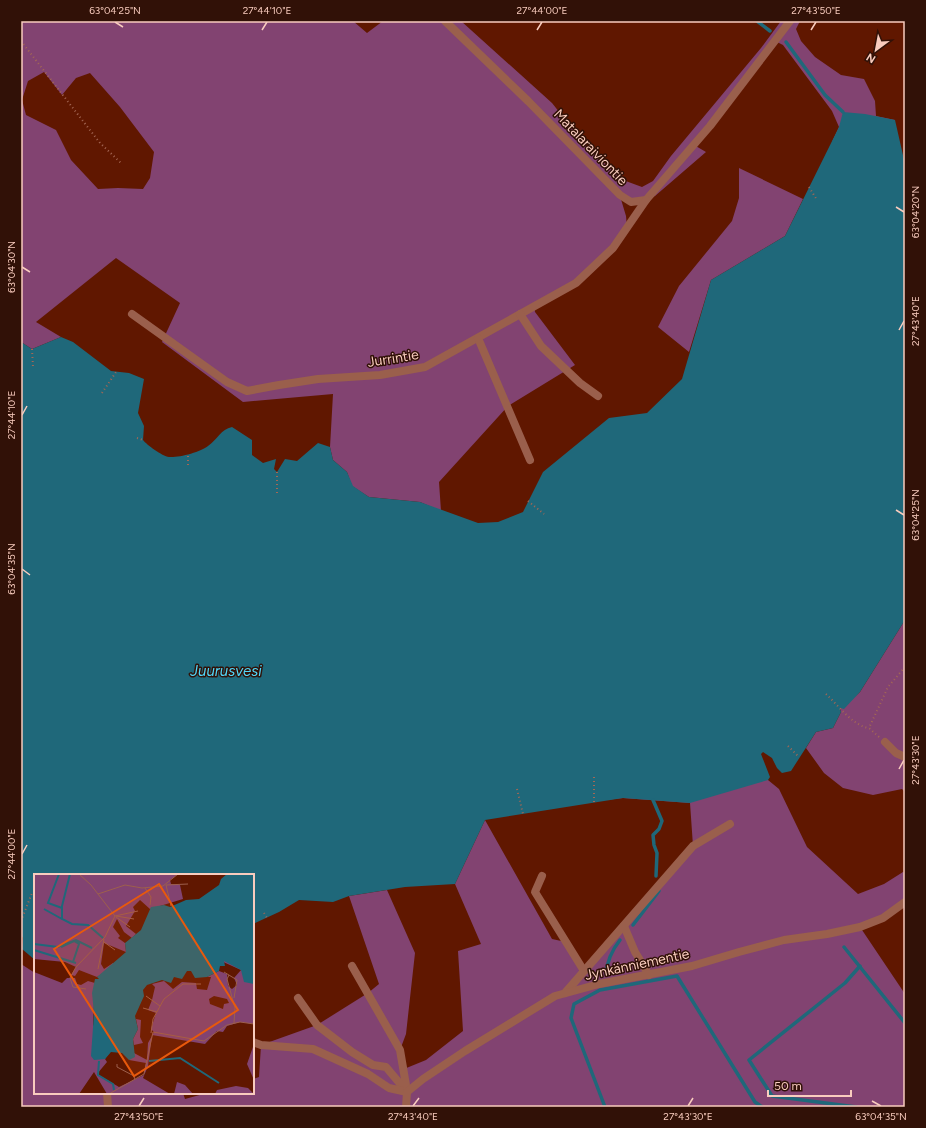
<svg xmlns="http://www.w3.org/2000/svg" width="926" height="1128" viewBox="0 0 926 1128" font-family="Figtree,sans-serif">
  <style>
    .green { fill: #824371; fill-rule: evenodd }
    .water { fill: #1f687a }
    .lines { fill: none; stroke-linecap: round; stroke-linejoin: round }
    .stream { stroke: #1f687a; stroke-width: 3.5 }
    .path { stroke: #a46754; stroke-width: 2; stroke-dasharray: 1 3; stroke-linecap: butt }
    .minor { stroke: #9a5f4c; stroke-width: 8 }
    .ticks { fill: none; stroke: #f9ccbe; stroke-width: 1.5 }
    .labels { text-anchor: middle; stroke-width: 3; stroke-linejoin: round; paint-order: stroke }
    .street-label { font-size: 14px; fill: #f9ccbe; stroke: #311107 }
    .water-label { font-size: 15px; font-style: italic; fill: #51d8fa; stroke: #311107 }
    .inset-river { fill: none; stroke: #1f687a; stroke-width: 2 }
    .inset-road { fill: none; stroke: #9d5f4c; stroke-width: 1 }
    .view { fill: #e8590c; fill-opacity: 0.15; stroke: #e8590c; stroke-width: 2 }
    .inset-edge { fill: none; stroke: #f9ccbe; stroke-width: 2 }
    .neatline { fill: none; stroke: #f9ccbe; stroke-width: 1.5 }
    .ticks-label { font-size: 10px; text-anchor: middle; fill: #f9ccbe }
  </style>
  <rect width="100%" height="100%" fill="#601700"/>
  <g class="green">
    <path d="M21 21H353L367 33 383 21H461L552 103 587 147 623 180 642 187 653 181 671 156 761 48 781 21H800L796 29 801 41 815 57 841 75 864 79 875 101 876 116 895 120 832 142 839 127 832 111 783 45 775 41 694 145 706 152 655 196C640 202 635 204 620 196L626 216 627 228 576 283 534 306 535 312 575 365 508 406 439 482 441 511 420 502 369 497 352 486 347 472 333 460 330 447 333 394 243 402 162 342 180 303 116 258 36 322 61 337 32 349 21 342ZM44 72 62 95 76 78 90 73 120 107 154 152 150 178 143 189 118 188 98 189 71 160 56 130 26 115 22 100 28 81Z"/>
    <path d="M739 168 803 199 785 236 711 280 689 352 658 327 679 286 732 221 739 198Z"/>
    <path d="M905 620V792L902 789 873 795 843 788 824 773 806 748 816 732 833 728 841 712 840 708H842L860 692Z"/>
    <path d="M605 779 768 780 779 789 807 847 858 894 884 884 903 872 905 873V902L860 927 905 994V1107H21V964L35 973V1093H183L185 1099 207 1093H253V1079L259 1077 261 1045 317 1025 368 993 379 984 349 896 387 890 415 953 406 1034 400 1050 404 1069 426 1060 463 1031 458 951 481 944 455 884 485 820 552 939 566 942 584 971 693 846 690 803 623 798 606 800Z"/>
  </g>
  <path class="water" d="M843 112 865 114 895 120 905 164V620L860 692 844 709 840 708 841 712 833 728 816 732 791 771 782 773 777 768 772 758 763 752 761 754 770 777 768 780 690 803 623 798 485 820 455 884 405 887 349 896 333 902 299 900 279 912 253 924V875H35V960L22 949 23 938 21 935V342L32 349 61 337 73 342 111 371 129 373 144 379 138 413 144 426 143 440C147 445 162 456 169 457 178 458 201 452 208 446 217 440 221 429 232 427L252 440V455L263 463 276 459 274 469 277 472 285 459 297 461 318 443 330 447 333 460 347 472 353 486 369 497 420 502 478 523 498 522 523 512 543 472 609 418 647 413 682 379 711 280 785 236 839 127Z"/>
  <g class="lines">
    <g class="stream">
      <path d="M757 21 770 31"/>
      <path d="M786 42 825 95 843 112"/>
      <path d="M653 800 662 821 659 829 653 835 654 845 657 853 656 876"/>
      <path d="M633 925 659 891"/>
      <path d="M844 947 905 1023"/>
      <path d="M606 974C607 962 612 950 620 940"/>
      <path d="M605 1107 571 1018 574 1004 600 990 677 976 755 1102 762 1107"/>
      <path d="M856 1107 772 1096 749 1060 845 983 860 966"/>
    </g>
    <g class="path">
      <path d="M21 41 100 143 121 163"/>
      <path d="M809 187 817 200"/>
      <path d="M32 349 33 367"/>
      <path d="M102 393 116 372"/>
      <path d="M137 438 143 440"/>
      <path d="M188 465V454"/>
      <path d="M277 472V493"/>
      <path d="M528 501 544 514"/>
      <path d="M826 694C839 706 851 724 868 728"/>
      <path d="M879 737 869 728 888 687 905 667"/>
      <path d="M788 746 799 757"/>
      <path d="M517 789 523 814"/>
      <path d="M594 802V776"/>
      <path d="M264 913 267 918"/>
      <path d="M21 921 32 893"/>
    </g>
    <g class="minor">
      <path d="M445 21 528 101 620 195 631 202 646 200 710 126 790 21"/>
      <path d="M132 314 227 382 247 391 279 385 318 379 380 375 425 367 576 283 613 248 646 200"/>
      <path d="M520 314 541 346 580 383 598 396"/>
      <path d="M478 338 530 460"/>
      <path d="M885 742 896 753 905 757"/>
      <path d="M542 876 535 892 584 971"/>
      <path d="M624 926 635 952 649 975"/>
      <path d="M352 966 400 1050 407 1091"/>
      <path d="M565 993 693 846 730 824"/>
      <path d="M298 998 317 1025 352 1052 373 1065 386 1067 407 1092"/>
      <path d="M253 1042 261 1045 313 1049 368 1074 389 1088 407 1092"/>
      <path d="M107 1093 108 1107"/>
      <path d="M406 1107 407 1092 423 1079 465 1051 555 996 599 984 692 966 739 952 784 940 827 934 860 927 883 918 905 902"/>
    </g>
  </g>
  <path class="ticks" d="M115 22 123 27M262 30 267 22M537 30 542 22M811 30 816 22M896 207 904 212M22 267 30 272M899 330 904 321M22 415 27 406M896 510 904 515M22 569 30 575M899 769 904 760M22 854 27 845M872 1101 881 1106M139 1106 144 1098M413 1106 419 1098M688 1106 693 1098"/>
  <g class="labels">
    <g class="street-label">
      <text transform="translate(591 147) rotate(46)" y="5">Matalaraiviontie</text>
      <text transform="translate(393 358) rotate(-9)" y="5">Jurrintie</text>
      <text transform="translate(637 964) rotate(-12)" y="5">Jynkänniementie</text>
    </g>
    <g class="water-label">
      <text x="226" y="676">Juurusvesi</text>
    </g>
  </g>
  <g transform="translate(34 874)">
    <rect width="220" height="220" fill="#601700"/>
    <path d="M0 0H144L136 6 137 10 146 11 149 25 116 35 106 26 99 33 101 37 92 52 102 60 98 64 90 58 83 45 79 53 86 62 84 64 91 69 92 78 70 69 67 90 70 95 79 89 81 91 63 103 45 96 41 102 37 101 42 93 31 88 0 85ZM220 81V150L206 148 193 152 189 158 183 157 171 170 118 161 114 192 109 204 136 220H73L60 198 45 220H0V98L28 109 33 104H41L43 110 47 111 54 107 61 109 59 151 76 178 71 185 73 188 63 200 85 213 110 201 112 189 95 186 100 179 113 186 114 169 120 158 117 155 122 139 114 136 118 126 121 113 118 110 130 107 139 115 148 108 162 109 163 115 173 116 177 103H173L185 97 193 100 194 112 198 115 203 111 200 104 207 96 187 87ZM180 122 193 125 195 129 190 130 189 135 176 130 175 125ZM102 145 107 146 106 163 109 169 100 171 99 165 104 155ZM220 170V206L213 190ZM143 208 151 211 159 220H140ZM202 212 214 214 220 220H181L183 216Z" fill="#824371" fill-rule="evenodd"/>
    <path d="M193 0H220V110L210 108 207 96 190 87 191 92H186L185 97 173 103 161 104 157 97H153L148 105 140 103 137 109 128 106 113 111 109 116 110 122 101 142 104 155 99 165 101 183 95 186 88 179 77 178 71 185 60 186 57 182 60 139 58 119 61 105H65L63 103 92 78 91 69 107 56 117 33 130 31 136 33 152 26 165 25 185 11 187 5Z" fill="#1f687a"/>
    <path class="inset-river" d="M25 0 14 29 28 34M36 0 28 32V45L38 50 54 51 69 64M10 35 28 45M0 70 24 73 42 66 58 74M27 73 40 67 45 70 39 88M0 76 42 89M65 187 64 201 79 210 80 216M115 187 146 184 185 209"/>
    <path class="inset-road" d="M45 0 57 11 81 42 71 63 42 93 36 104 39 113 52 115M159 0H174M132 11 154 10M132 11 137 32M111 14 117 23 116 31M64 20 91 11 108 14 129 12 144 0M81 42 104 37M82 42 100 45M82 43 96 53M70 68 81 76M64 95 70 65M190 98 203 106 200 124M195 101 193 105 201 134 200 149M112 122 126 132M109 134 123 138M117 159 119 145 130 125 149 110H167M83 190V193L100 202 101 206M75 220 110 200 119 158 170 167 193 151 206 148 220 150"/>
    <path class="view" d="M125 10 204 136 100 202 20 75Z"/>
    <rect width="220" height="220" class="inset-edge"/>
  </g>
  <rect width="926" height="1128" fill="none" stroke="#311107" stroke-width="44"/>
  <g transform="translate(876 50) rotate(212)" stroke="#311107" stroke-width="3" paint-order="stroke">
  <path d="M0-3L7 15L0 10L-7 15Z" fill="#f9ccbe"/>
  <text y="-6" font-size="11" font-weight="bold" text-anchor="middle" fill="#f9ccbe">N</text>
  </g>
  <path d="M768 1090v6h83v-6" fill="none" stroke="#f9ccbe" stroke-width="2"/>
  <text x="774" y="1090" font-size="12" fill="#f9ccbe" stroke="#311107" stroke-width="3" paint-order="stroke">50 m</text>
  <rect x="22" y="22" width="882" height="1084" class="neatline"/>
  <g class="ticks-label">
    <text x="115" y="14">63°04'25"N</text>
    <text x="267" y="14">27°44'10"E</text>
    <text x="542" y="14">27°44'00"E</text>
    <text x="816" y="14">27°43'50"E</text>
    <text transform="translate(915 212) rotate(-90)" y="4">63°04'20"N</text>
    <text transform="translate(11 267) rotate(-90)" y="4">63°04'30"N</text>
    <text transform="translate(915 321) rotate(-90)" y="4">27°43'40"E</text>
    <text transform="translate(11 415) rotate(-90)" y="4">27°44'10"E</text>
    <text transform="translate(915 515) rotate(-90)" y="4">63°04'25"N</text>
    <text transform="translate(11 569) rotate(-90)" y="4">63°04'35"N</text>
    <text transform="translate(915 760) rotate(-90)" y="4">27°43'30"E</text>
    <text transform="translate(11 854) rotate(-90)" y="4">27°44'00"E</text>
    <text x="139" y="1120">27°43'50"E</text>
    <text x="413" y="1120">27°43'40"E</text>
    <text x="688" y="1120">27°43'30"E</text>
    <text x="881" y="1120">63°04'35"N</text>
  </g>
</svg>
